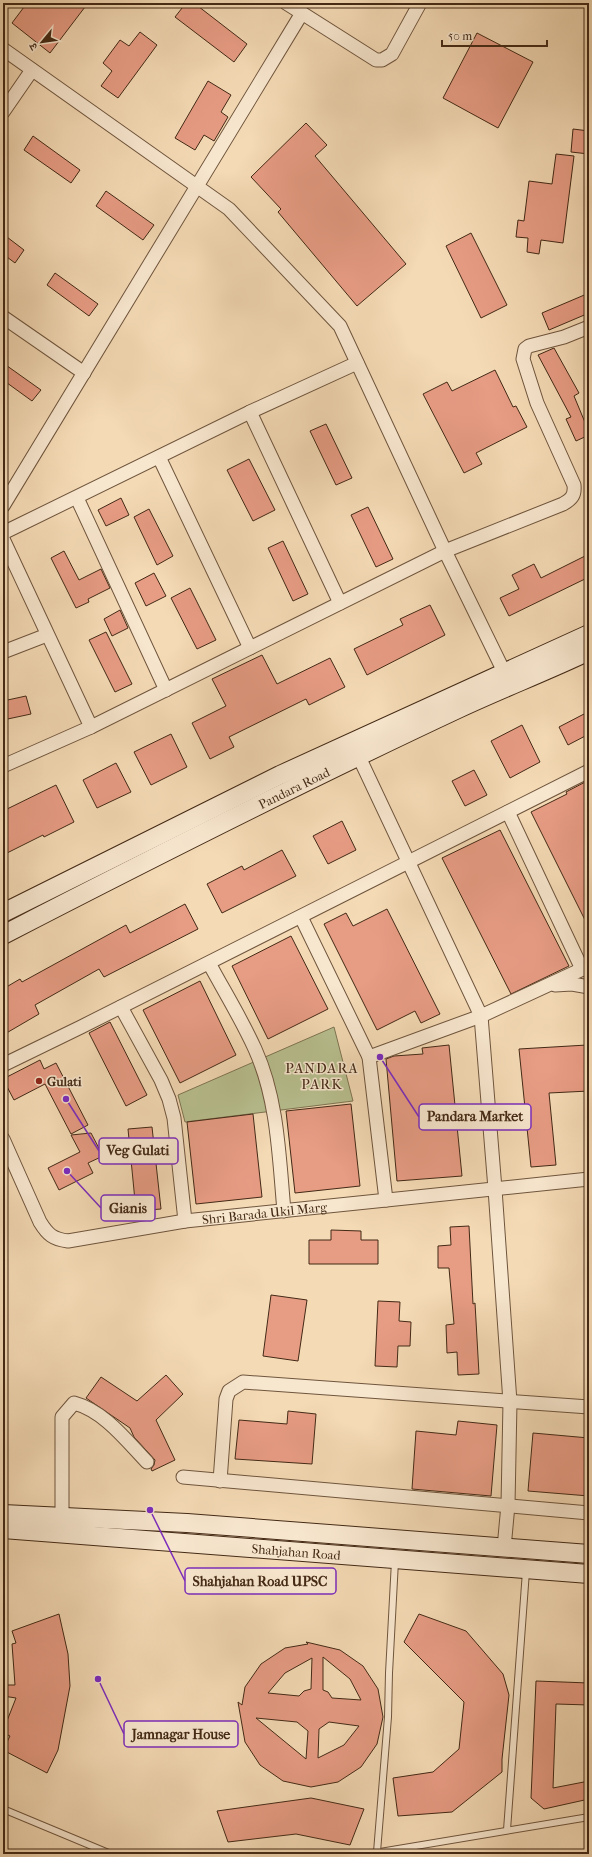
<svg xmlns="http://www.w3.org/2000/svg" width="592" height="1857" viewBox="0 0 592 1857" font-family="'IM FELL French Canon','Noto Serif Devanagari',serif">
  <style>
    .green { fill: #b8c090; stroke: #7e7452 }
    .building { fill: #e79c84; stroke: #432915; fill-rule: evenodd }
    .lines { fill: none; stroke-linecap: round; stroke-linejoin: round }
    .lane-casing { stroke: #6f553d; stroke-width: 8 }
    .street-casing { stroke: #6f553d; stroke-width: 15 }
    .secondary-casing { stroke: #432915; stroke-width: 20 }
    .lane { stroke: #f8e7cf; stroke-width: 6 }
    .street { stroke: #f8e7cf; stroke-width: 13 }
    .secondary { stroke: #f8e7cf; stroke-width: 18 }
    .poi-dot { fill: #8f2418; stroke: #f8e7cf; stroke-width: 1.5 }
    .labels { text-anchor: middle; stroke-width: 3; stroke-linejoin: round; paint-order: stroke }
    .street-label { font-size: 13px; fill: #432915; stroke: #f8e7cf }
    .poi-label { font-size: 13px; font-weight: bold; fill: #432915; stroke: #f8e7cf; text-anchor: start }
    .neighbourhood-label { font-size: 14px; letter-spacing: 1px; fill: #432915; stroke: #f8e7cf }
    .leader { fill: none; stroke: #7b2cbf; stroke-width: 1.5 }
    .callout-dot { fill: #7b2cbf; stroke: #f8e7cf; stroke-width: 1.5 }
    .callout { fill: #f8e7cf; stroke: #7b2cbf; stroke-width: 1.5 }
    .callout-label { font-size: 14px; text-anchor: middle; font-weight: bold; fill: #432915 }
  </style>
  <rect width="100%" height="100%" fill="#f4dab5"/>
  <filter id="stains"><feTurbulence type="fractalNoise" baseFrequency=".005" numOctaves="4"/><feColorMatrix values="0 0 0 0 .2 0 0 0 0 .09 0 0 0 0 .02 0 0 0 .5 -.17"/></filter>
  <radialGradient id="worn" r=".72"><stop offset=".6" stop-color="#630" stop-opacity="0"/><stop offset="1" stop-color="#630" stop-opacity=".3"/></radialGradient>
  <path class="green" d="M334 1027 353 1101 185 1122 178 1095Z"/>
  <g class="building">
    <path d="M27 3H88L50 53 12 23Z"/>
    <path d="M186 3H194L247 44 234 62 175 17Z"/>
    <path d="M140 32 157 45 118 98 101 86 112 71 103 63 120 40 129 46Z"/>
    <path d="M477 33 533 62 498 128 443 98Z"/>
    <path d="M208 81 231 95 221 112 228 117 214 141 204 135 195 150 175 138Z"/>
    <path d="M306 123 327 145 315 156 406 264 357 306 278 212 281 209 251 177Z"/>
    <path d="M573 129 589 131V154L571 152Z"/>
    <path d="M33 136 80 170 71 183 24 150Z"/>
    <path d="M556 154 574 156 563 243 541 240 539 254 527 252 528 238 516 237 518 220 524 221 529 181 552 184Z"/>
    <path d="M106 191 154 225 143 240 96 206Z"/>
    <path d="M471 233 507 305 481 318 446 246Z"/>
    <path d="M3 234 24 250 15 263 3 254Z"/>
    <path d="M55 273 98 304 89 316 47 285Z"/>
    <path d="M589 293V313L549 330 542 313Z"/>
    <path d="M554 348 579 393 574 396 589 432V435L576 441 566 419 571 417 538 355Z"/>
    <path d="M3 363 41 390 32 401 3 380Z"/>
    <path d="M495 370 513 407 516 406 527 427 476 453 482 464 464 473 423 394 447 382 452 391Z"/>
    <path d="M326 424 352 478 336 485 310 431Z"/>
    <path d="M249 459 275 510 253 521 227 470Z"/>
    <path d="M121 498 129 515 106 526 98 510Z"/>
    <path d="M368 507 393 559 376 567 351 515Z"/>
    <path d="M149 509 173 556 157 565 134 517Z"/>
    <path d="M283 541 308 594 293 601 268 548Z"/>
    <path d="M64 551 79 580 101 569 110 588 88 599 89 602 76 608 51 558Z"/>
    <path d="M589 554V577L509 616 500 598 519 589 512 575 534 564 541 578Z"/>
    <path d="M154 573 166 596 146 606 135 583Z"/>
    <path d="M190 588 216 640 197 649 171 598Z"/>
    <path d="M430 605 445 635 367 675 354 649 403 625 400 619Z"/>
    <path d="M120 610 128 628 112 636 104 619Z"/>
    <path d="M106 632 132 684 115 692 89 640Z"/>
    <path d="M262 655 277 684 330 658 345 687 309 705 306 699 229 737 234 747 210 759 192 723 226 706 212 679Z"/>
    <path d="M26 696 31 714 3 720V701Z"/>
    <path d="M584 714 589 723V734L568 745 559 727Z"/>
    <path d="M522 725 540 762 510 778 491 741Z"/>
    <path d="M171 734 187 767 151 785 134 752Z"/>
    <path d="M116 763 131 792 97 808 83 780Z"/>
    <path d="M474 770 487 795 465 806 452 781Z"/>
    <path d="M589 780V928L531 812 567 794 566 792Z"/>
    <path d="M56 785 74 822 44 837 43 835 3 855V811Z"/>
    <path d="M342 821 356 850 328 864 313 836Z"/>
    <path d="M500 830 569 966 511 994 442 858Z"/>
    <path d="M282 850 296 876 222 913 207 884 242 866 244 870Z"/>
    <path d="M185 904 198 929 104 977 99 969 35 1005 39 1014 3 1035V989L20 979 22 982 126 925 130 933Z"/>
    <path d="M387 909 440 1014 421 1023 415 1011 377 1030 324 924 346 913 353 926Z"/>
    <path d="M291 936 328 1009 268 1039 232 966Z"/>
    <path d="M200 981 236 1055 180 1083 143 1010Z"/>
    <path d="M110 1022 147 1095 126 1106 89 1033Z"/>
    <path d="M449 1045 462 1176 397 1181 386 1059 394 1056 423 1054 422 1048Z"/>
    <path d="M587 1045 589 1091 549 1093 556 1165 531 1167 519 1049Z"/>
    <path d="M40 1060 44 1069 56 1063 88 1125 71 1134 45 1084 14 1100 3 1079Z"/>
    <path d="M351 1104 360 1186 295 1193 286 1111Z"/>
    <path d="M253 1114 262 1197 196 1204 187 1122Z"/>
    <path d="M152 1127 161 1209 136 1211 128 1129Z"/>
    <path d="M91 1133 103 1156 88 1163 93 1173 59 1190 48 1168 80 1152 71 1135Z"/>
    <path d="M469 1226 473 1304 475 1303 479 1374 458 1375 457 1352 447 1353 446 1325 454 1324 449 1268H438V1246L451 1245 450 1227Z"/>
    <path d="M331 1230 361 1231V1240H378V1264H309V1240H331Z"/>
    <path d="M271 1295 307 1300 298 1361 263 1356Z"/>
    <path d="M378 1301 400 1302 399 1321 411 1322 410 1346H398L397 1367 375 1366Z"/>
    <path d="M166 1375 183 1394 156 1420 175 1460 152 1471 151 1469 154 1465 155 1460 134 1437 130 1428 86 1398 101 1377 137 1401Z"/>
    <path d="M288 1411 316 1414 312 1464 235 1459 239 1420 287 1424Z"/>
    <path d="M458 1421 497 1425 491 1496 412 1489 416 1431 456 1435Z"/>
    <path d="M533 1433 589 1438V1496L528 1491Z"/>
    <path d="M59 1614 68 1654 70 1686 58 1750 47 1773 3 1750 10 1736 3 1733V1731L16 1698 3 1696V1685H15L12 1644 16 1643 12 1631Z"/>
    <path d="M419 1614 466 1631 503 1674 509 1695 502 1759V1772L452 1812 398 1816 393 1778 433 1772 459 1749 464 1702 404 1642Z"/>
    <path d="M306 1642 340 1650 363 1666 378 1689 383 1717 377 1744 361 1767 338 1782 311 1787 283 1781 260 1765 245 1742 238 1702 242 1705 245 1687 261 1664 285 1648 308 1644ZM323 1657 350 1679 361 1700 332 1698 328 1692 323 1690ZM312 1658 311 1689 304 1691 299 1696 268 1693 285 1673ZM256 1718 297 1722 308 1731 306 1759ZM329 1722 359 1726 344 1745 318 1758 319 1729Z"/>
    <path d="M536 1681 589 1683V1705L556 1704 553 1788 589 1781V1799L544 1809 531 1798Z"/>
    <path d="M311 1798 364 1809 350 1845 296 1834 228 1842 217 1811Z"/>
  </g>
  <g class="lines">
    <g class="lane-casing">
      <g id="lane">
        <path d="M3 1809 111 1854"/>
        <path d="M507 1830 526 1571"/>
        <path d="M377 1852 388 1717 389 1673 395 1561"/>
        <path d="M368 1854 589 1817"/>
      </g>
    </g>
    <g class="street-casing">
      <g id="street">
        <path d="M286 3 376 60H382L392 54 420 3"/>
        <path d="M3 49 229 209 340 326 445 551 508 680"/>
        <path d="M3 112 32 70"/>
        <path d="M3 317 84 373"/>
        <path d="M250 412 340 603"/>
        <path d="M159 457 250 648"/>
        <path d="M77 498 166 690"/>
        <path d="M3 506 302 13"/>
        <path d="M3 533 250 412 357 363"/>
        <path d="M3 539 91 727"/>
        <path d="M3 652 47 635"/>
        <path d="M359 757 481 1016 495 1189 510 1402 508 1505 504 1548"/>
        <path d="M3 766 91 727 445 551 563 504C572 499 575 495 574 485L537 403 523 359 525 349 529 346 564 337 589 327"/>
        <path d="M508 812 582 969"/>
        <path d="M301 917 369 1057 386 1200"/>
        <path d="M209 963C224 991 242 1020 255 1049 278 1100 279 1157 284 1211"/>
        <path d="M555 985 572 984 589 987"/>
        <path d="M121 1007 161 1080 169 1099 174 1118 185 1221"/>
        <path d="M369 1057 481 1016 589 966"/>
        <path d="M3 1065 81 1027 589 771"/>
        <path id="s1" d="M3 1139 40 1222C48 1235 53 1239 68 1241L185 1221 589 1179"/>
        <path d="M183 1477 589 1513"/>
        <path d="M220 1481 226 1399 229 1391 243 1382 589 1407"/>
        <path d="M62 1517V1417L74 1403C104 1411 126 1440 147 1462"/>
      </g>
    </g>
    <g class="secondary-casing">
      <g id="secondary">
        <path d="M3 913 280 775 589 634"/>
        <path id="s2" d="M3 935C154 857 306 780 460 708 503 688 547 671 589 651"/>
        <path d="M3 1514 187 1523 589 1554"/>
        <path id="s3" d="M3 1529 589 1574"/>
      </g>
    </g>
    <use href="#lane" class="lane"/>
    <use href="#street" class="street"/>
    <use href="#secondary" class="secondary"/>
  </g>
  <circle class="poi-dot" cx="39" cy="1081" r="4"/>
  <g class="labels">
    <g class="street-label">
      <text dy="5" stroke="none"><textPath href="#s2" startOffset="326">Pandara Road</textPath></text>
      <text dy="5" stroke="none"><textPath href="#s1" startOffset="325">Shri Barada Ukil Marg</textPath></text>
      <text dy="5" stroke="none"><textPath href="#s3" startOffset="294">Shahjahan Road</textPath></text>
    </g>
    <g class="poi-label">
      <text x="47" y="1086">Gulati</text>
    </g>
    <g class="neighbourhood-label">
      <text x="322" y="1073">PANDARA<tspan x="322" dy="16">PARK</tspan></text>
    </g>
  </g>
  <path class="leader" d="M380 1057L419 1117M66 1099L99 1151M67 1171L101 1208M150 1510L185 1581M98 1679L124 1734"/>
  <g class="callout-dot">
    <circle cx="380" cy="1057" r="4"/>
    <circle cx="66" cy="1099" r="4"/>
    <circle cx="67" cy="1171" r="4"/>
    <circle cx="150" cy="1510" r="4"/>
    <circle cx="98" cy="1679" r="4"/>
  </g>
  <g class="callout">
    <rect x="419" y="1104" width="112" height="26" rx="4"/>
    <rect x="99" y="1138" width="79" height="26" rx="4"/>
    <rect x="101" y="1195" width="54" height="26" rx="4"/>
    <rect x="185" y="1568" width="151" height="26" rx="4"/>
    <rect x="124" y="1721" width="114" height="26" rx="4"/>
  </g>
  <g class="callout-label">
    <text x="475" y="1121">Pandara Market</text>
    <text x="138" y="1155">Veg Gulati</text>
    <text x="128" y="1213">Gianis</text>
    <text x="260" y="1586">Shahjahan Road UPSC</text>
    <text x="181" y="1739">Jamnagar House</text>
  </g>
  <rect width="592" height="1857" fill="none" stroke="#f4dab5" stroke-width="16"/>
  <rect x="4" y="4" width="584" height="1849" fill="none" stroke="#432915" stroke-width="2"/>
  <rect x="8" y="8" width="576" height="1841" fill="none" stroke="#432915"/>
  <g transform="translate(42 42) rotate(241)" stroke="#f8e7cf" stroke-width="3" paint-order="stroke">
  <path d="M0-3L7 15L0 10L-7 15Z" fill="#432915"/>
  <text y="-6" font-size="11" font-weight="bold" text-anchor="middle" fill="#432915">उ</text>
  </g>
  <path d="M442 40v6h105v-6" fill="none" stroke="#432915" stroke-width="2"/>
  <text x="448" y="40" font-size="12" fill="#432915" stroke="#f8e7cf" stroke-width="3" paint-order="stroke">50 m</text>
  <rect width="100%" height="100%" filter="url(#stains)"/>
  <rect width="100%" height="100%" fill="url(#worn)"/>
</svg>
